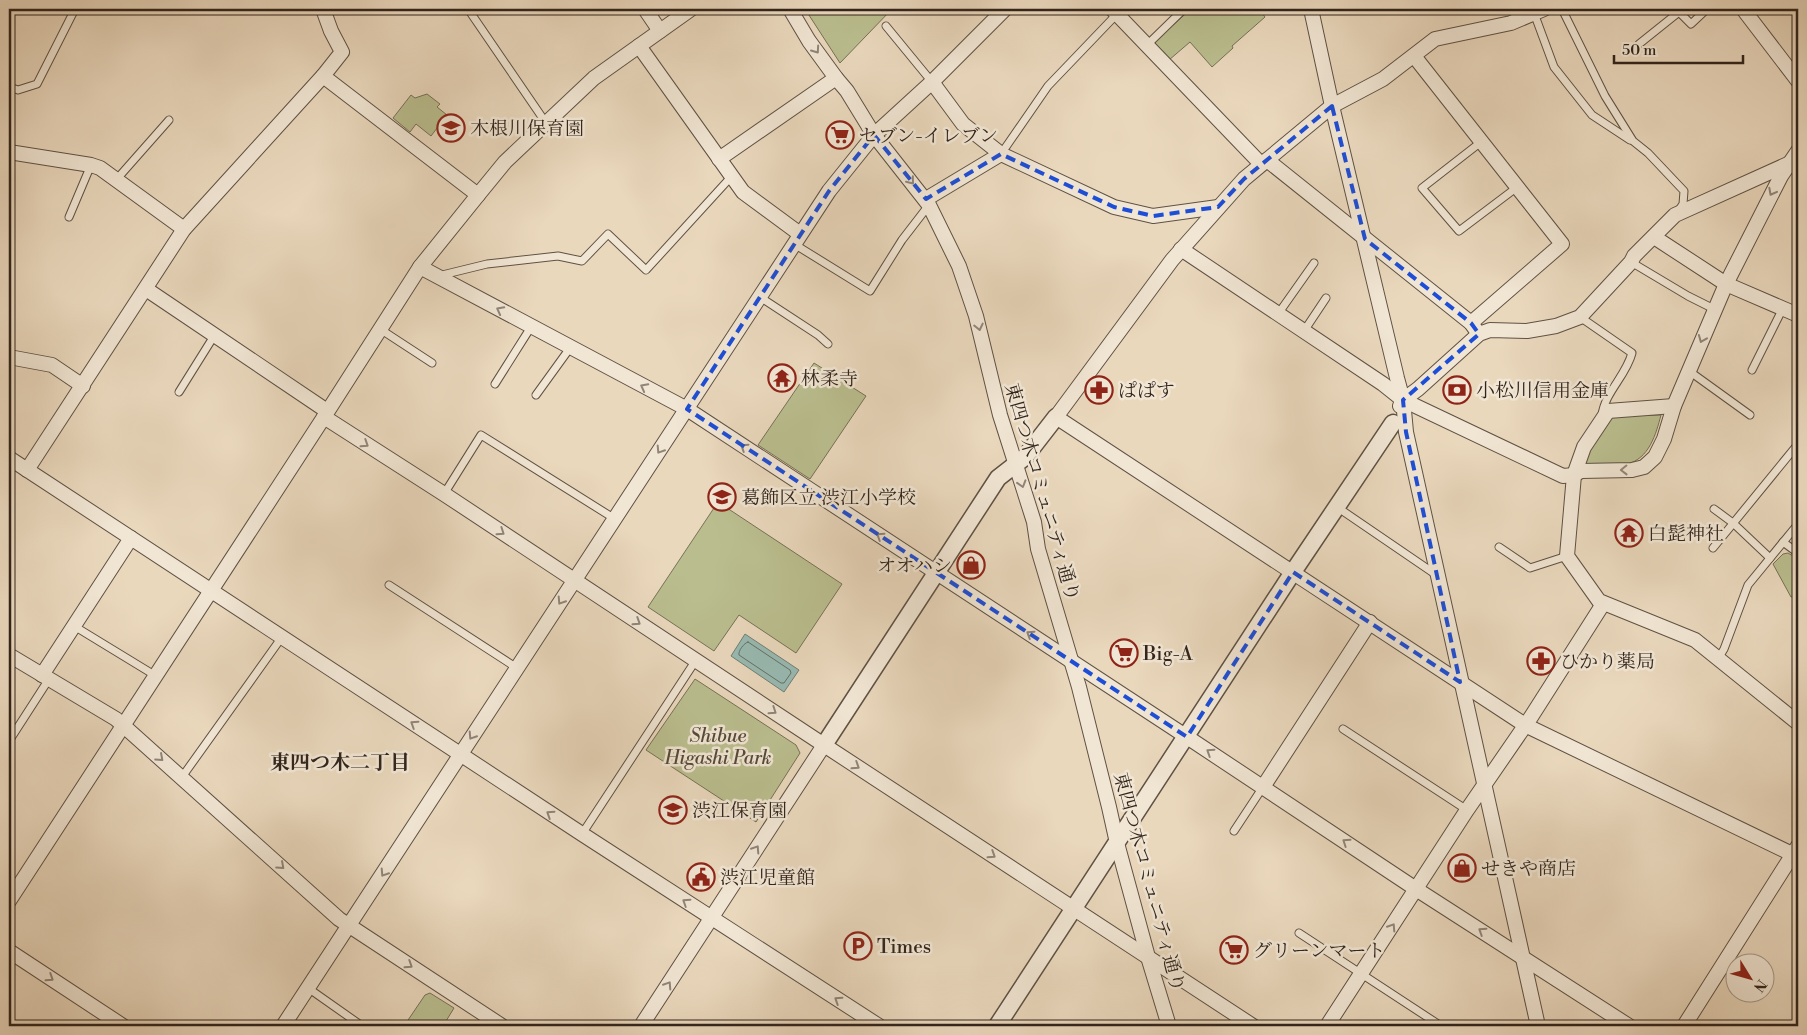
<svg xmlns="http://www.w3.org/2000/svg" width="1807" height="1035" viewBox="0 0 1807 1035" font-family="'Libre Bodoni','Noto Serif JP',serif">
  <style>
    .green { fill: #babe8f; stroke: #767156 }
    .water { fill: #98bab2; stroke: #6f7e76 }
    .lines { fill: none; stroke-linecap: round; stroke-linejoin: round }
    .shore { stroke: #646f67; stroke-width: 1 }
    .service-casing { stroke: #5f5144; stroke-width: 9 }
    .minor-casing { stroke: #5f5144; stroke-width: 16 }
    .tertiary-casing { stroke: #5f5144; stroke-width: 19 }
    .service { stroke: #f1e6d4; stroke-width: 7 }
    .minor { stroke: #f1e6d4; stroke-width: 14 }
    .tertiary { stroke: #f1e6d4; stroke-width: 16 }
    .oneway { stroke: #918578 }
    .marked { fill: none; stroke: #1d4ed8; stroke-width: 4; stroke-dasharray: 10 6; stroke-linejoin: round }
    .labels { text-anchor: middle; stroke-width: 5; stroke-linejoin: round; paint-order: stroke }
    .poi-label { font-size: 19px; fill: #31241c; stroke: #f1e6d4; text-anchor: start }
    .street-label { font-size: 19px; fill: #31241c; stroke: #f1e6d4 }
    .park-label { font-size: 19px; font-style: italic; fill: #534a39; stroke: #f1e6d4 }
    .neighbourhood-label { font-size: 20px; font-weight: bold; fill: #31241c; stroke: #f1e6d4 }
  </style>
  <rect width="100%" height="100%" fill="#ead8bd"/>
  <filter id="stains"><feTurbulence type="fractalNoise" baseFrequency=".004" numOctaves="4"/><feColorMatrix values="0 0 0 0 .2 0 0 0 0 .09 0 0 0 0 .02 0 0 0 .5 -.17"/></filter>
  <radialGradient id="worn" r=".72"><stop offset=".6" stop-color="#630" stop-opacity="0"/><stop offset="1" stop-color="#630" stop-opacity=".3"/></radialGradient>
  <g class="green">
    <path d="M805 9H892L840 63Z"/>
    <path d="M1191 9H1259L1265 17 1232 46 1233 48 1212 67 1190 42 1169 60 1155 44V41Z"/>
    <path d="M427 94 440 104 437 107 447 115 431 136 416 124 410 132 393 118 411 95 415 98Z"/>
    <path d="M814 363 866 396 810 479 758 445Z"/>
    <path d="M1661 415C1656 434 1649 459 1627 464 1615 467 1599 464 1587 464L1583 459 1611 416Z"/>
    <path d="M718 502 842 584 796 653 739 615 714 651 648 607Z"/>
    <path d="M1788 553 1798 559V596L1791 597 1773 564 1783 554Z"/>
    <path d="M695 679 796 745 800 753 756 822 646 750Z"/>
    <path d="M430 993 454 1008 443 1026H404L425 995Z"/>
  </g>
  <path class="water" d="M745 634 799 670 784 692 731 656Z"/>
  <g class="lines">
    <path class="shore" d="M748 642 790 670 791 673 784 683H781L739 655C738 651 744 643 748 642Z"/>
    <g class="service-casing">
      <g id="service">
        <path d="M468 9 546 123"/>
        <path d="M1562 9 1605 96 1633 141 1648 153 1684 191 1683 204 1679 210"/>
        <path d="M1534 13 1554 67 1592 115 1630 140"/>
        <path d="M886 26 932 82"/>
        <path d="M1639 44 1679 12 1691 24 1707 9"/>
        <path d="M1147 45 1184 9"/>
        <path d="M9 87 18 90 37 84 75 9"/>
        <path d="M1481 142 1422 188 1459 231 1516 188"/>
        <path d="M1001 154 1048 86 1117 14"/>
        <path d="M116 180 169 120"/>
        <path d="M69 217 91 165"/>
        <path d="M794 244 870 291 902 240 929 205"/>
        <path d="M1631 262 1688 296 1714 309"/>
        <path d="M438 276 487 264 558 256 582 261 608 234 646 270 731 177"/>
        <path d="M760 297 818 335 828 344"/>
        <path d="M1278 314 1314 263"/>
        <path d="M1580 317 1632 353C1626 376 1605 392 1602 415"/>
        <path d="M380 329 432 363"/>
        <path d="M1304 331 1326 298"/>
        <path d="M1752 370 1782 310"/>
        <path d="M1689 371 1750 415"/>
        <path d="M495 384 531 327"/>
        <path d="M179 392 214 336"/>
        <path d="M536 395 570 348"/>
        <path d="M444 494 481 435 615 519"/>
        <path d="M1337 507 1438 576"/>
        <path d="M1714 509 1733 523 1770 558"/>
        <path d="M1783 542 1798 553"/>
        <path d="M1499 547 1530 568 1567 556"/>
        <path d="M1713 548 1798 444"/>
        <path d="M389 585 517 668"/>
        <path d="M74 626 156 676"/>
        <path d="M1718 659 1724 649 1748 585 1798 524"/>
        <path d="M1343 729 1467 810"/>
        <path d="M9 741 49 679"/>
        <path d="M182 777 282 637"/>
        <path d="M1234 831 1263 787"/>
        <path d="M582 834 696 660"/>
        <path d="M1299 933 1441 1026"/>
        <path d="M308 988 362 1026"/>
      </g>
    </g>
    <g class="minor-casing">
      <g id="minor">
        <path d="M323 9 331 31 342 52 323 76 478 195 505 162 594 78 691 9"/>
        <path d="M645 9 660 31"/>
        <path d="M790 9 809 41 836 78 847 91 874 135 929 205 959 266 976 316 1000 415 1034 522 1038 549 1079 687 1109 807 1117 843 1148 957 1169 1026"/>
        <path d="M1112 9 1261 164"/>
        <path d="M1311 9 1332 106 1397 378 1403 400 1406 432 1538 1026"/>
        <path d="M1544 9 1511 23 1435 39 1383 79 1332 106 1244 179 1172 260 1056 417 1525 725 1792 854"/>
        <path d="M1743 9 1798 81"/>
        <path d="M639 46 743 192 800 234"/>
        <path d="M1414 56 1562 244 1471 323"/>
        <path d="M932 82 963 124 1001 154 1114 207 1153 216 1218 207"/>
        <path d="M9 152 91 165 100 168 184 229"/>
        <path d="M719 159 836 78"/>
        <path d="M1267 160 1471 323 1476 330"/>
        <path d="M926 199 1001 154"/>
        <path d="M1654 237 1726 284 1798 315"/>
        <path d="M1181 249 1383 384 1403 400 1563 476 1574 475 1581 471 1632 470 1644 467 1655 457 1664 439 1674 406 1726 284 1781 176 1798 151"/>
        <path d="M420 267 687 409 1187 737 1416 889 1629 1026"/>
        <path d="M146 289 327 411"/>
        <path d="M9 357 52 365 83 386"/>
        <path d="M1400 406 1403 400 1418 389 1479 334 1490 330 1527 331 1556 326 1580 317 1631 262 1634 256 1675 215 1788 164"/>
        <path d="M1674 406 1608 411 1584 447 1574 475 1567 556 1599 601 1695 640 1798 723"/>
        <path d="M324 417 444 494 824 745"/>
        <path d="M9 458 582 834 879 1026"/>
        <path d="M27 470 184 229 323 76"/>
        <path d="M9 655 116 719 339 919 502 1026"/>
        <path d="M42 675 131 538"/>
        <path d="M1263 787 1370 622"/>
        <path d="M9 901 324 417 420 267 478 195"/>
        <path d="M9 951 123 1026"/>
        <path d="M283 1026 829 191 874 135 932 82 1005 9"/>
        <path d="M641 1026 824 745 1253 1026"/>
        <path d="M1327 1026 1467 810 1531 717 1603 604"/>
        <path d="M1684 1026 1798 846"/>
      </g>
    </g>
    <g class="tertiary-casing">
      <g id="tertiary">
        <path d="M824 745 998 478 1025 457 1056 417"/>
        <path d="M997 1026 1293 572 1393 423"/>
      </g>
    </g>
    <use href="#service" class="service"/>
    <use href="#minor" class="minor"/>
    <use href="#tertiary" class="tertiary"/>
  </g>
  <defs><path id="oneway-chevron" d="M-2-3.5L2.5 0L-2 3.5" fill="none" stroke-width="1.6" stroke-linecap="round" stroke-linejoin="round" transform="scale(1.25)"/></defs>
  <g class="oneway">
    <use href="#oneway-chevron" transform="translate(816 50) rotate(55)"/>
    <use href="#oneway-chevron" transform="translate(911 181) rotate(51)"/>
    <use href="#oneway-chevron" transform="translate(1772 192) rotate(118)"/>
    <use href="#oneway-chevron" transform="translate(500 310) rotate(-152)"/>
    <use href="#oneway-chevron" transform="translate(979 327) rotate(77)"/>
    <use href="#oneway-chevron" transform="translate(1702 339) rotate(112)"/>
    <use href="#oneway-chevron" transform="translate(644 387) rotate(-152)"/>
    <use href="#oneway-chevron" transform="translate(365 444) rotate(33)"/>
    <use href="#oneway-chevron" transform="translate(744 447) rotate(-147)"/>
    <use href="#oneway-chevron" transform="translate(660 450) rotate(123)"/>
    <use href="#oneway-chevron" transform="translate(1624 470) rotate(179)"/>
    <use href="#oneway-chevron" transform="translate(1022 484) rotate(73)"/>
    <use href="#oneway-chevron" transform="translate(501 532) rotate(34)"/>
    <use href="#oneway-chevron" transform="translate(880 536) rotate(-147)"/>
    <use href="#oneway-chevron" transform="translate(561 601) rotate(123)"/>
    <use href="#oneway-chevron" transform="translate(637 622) rotate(33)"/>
    <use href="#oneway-chevron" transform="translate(1030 634) rotate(-147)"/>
    <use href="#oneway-chevron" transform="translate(773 711) rotate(34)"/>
    <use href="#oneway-chevron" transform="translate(414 724) rotate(-147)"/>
    <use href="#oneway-chevron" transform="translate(472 736) rotate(123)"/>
    <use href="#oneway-chevron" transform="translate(1210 752) rotate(-147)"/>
    <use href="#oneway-chevron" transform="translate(160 758) rotate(42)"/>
    <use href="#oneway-chevron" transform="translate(856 766) rotate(33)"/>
    <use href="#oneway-chevron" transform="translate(550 814) rotate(-147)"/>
    <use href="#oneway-chevron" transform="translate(1346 842) rotate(-146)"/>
    <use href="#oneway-chevron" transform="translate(756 849) rotate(-57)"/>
    <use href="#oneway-chevron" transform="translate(992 855) rotate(33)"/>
    <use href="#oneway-chevron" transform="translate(281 866) rotate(42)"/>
    <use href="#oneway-chevron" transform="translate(384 873) rotate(123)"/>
    <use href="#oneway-chevron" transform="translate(686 902) rotate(-147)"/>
    <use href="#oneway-chevron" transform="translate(1392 927) rotate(-57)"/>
    <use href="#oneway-chevron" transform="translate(1482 931) rotate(-147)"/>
    <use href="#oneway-chevron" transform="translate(409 965) rotate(33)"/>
    <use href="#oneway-chevron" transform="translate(50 978) rotate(33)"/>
    <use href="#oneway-chevron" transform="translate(668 985) rotate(-57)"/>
    <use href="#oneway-chevron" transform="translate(838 1000) rotate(-147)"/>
  </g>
  <path class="marked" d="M1332 106 1365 239 1471 323 1479 334 1403 400 1406 432 1460 682 1293 572 1187 737 687 409 829 191 874 135 926 199 1001 154 1114 207 1153 216 1218 207 1244 179Z"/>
  <defs>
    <g id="school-ring" transform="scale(1.4375)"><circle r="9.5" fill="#f1e6d4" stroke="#8f2418" stroke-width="1.5"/><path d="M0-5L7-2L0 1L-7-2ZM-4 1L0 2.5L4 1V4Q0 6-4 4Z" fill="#8f2418"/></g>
    <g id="supermarket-ring" transform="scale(1.4375)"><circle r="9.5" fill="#f1e6d4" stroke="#8f2418" stroke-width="1.5"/><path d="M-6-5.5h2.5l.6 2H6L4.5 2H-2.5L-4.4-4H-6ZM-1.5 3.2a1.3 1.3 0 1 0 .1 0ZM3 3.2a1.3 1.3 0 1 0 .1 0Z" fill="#8f2418"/></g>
    <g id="temple-ring" transform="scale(1.4375)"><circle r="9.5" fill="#f1e6d4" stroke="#8f2418" stroke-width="1.5"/><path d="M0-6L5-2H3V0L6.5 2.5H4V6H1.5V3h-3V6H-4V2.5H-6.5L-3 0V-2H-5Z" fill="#8f2418"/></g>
    <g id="pharmacy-ring" transform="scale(1.4375)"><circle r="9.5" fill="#f1e6d4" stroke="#8f2418" stroke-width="1.5"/><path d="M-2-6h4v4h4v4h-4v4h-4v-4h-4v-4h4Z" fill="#8f2418"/></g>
    <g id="bank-ring" transform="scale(1.4375)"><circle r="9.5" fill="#f1e6d4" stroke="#8f2418" stroke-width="1.5"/><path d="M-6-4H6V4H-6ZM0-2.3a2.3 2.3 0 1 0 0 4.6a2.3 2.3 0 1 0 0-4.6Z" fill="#8f2418"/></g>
    <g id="shop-ring" transform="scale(1.4375)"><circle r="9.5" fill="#f1e6d4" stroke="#8f2418" stroke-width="1.5"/><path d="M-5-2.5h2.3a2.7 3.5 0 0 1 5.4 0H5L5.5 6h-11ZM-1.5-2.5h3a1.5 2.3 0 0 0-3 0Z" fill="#8f2418"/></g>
    <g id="civic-ring" transform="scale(1.4375)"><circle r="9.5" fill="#f1e6d4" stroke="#8f2418" stroke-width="1.5"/><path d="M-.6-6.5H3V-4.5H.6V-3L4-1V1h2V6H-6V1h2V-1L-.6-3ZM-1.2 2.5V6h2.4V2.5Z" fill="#8f2418"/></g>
    <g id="parking-ring" transform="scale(1.4375)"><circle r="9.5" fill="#f1e6d4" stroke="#8f2418" stroke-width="1.5"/><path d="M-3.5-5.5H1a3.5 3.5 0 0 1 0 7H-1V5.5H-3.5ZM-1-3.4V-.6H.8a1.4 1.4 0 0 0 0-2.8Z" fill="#8f2418"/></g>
  </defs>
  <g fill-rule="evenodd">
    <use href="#school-ring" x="451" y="128"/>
    <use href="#supermarket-ring" x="840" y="135"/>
    <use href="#temple-ring" x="782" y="378"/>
    <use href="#pharmacy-ring" x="1099" y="390"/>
    <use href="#bank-ring" x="1457" y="390"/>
    <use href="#school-ring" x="722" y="497"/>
    <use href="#temple-ring" x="1629" y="533"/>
    <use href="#shop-ring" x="971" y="565"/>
    <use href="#supermarket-ring" x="1124" y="653"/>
    <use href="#pharmacy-ring" x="1541" y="661"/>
    <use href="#school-ring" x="673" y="810"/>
    <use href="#shop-ring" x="1462" y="868"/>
    <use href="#civic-ring" x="701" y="877"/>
    <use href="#parking-ring" x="858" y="946"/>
    <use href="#supermarket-ring" x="1234" y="950"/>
  </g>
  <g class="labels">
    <g class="poi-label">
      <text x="470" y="135">木根川保育園</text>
      <text x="859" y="142">セブン-イレブン</text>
      <text x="801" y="385">林柔寺</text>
      <text x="1118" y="397">ぱぱす</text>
      <text x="1476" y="397">小松川信用金庫</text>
      <text x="741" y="504">葛飾区立 渋江小学校</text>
      <text x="1648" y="540">白髭神社</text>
      <text x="952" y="572" text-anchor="end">オオハシ</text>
      <text x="1143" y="660">Big-A</text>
      <text x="1560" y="668">ひかり薬局</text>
      <text x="692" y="817">渋江保育園</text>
      <text x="1481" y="875">せきや商店</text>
      <text x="720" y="884">渋江児童館</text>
      <text x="877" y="953">Times</text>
      <text x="1253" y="957">グリーンマート</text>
    </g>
    <g class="street-label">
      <text transform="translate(1043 492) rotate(74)" y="7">東四つ木コミュニティ通り</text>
      <text transform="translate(1150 882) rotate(75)" y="7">東四つ木コミュニティ通り</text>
    </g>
    <g class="park-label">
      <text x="718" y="742">Shibue<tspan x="718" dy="22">Higashi Park</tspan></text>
    </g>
    <g class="neighbourhood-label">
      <text x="340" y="769">東四つ木二丁目</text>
    </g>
  </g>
  <rect width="1807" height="1035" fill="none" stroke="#ead8bd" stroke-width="30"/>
  <rect x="10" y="10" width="1787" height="1015" fill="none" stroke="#31241c" stroke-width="2.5"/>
  <rect x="15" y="15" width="1777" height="1005" fill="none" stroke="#31241c"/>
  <g transform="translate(1750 978) rotate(127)"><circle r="24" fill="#f1e6d4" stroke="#a4988a"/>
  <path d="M0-4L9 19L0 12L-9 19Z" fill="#8f2418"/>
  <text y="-8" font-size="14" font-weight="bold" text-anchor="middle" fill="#31241c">N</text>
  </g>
  <path d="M1614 55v8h129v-8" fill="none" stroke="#31241c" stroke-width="2.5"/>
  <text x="1622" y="55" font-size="15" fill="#31241c" stroke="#f1e6d4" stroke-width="4" paint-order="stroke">50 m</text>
  <rect width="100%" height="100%" filter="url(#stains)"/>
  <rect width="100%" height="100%" fill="url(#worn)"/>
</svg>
